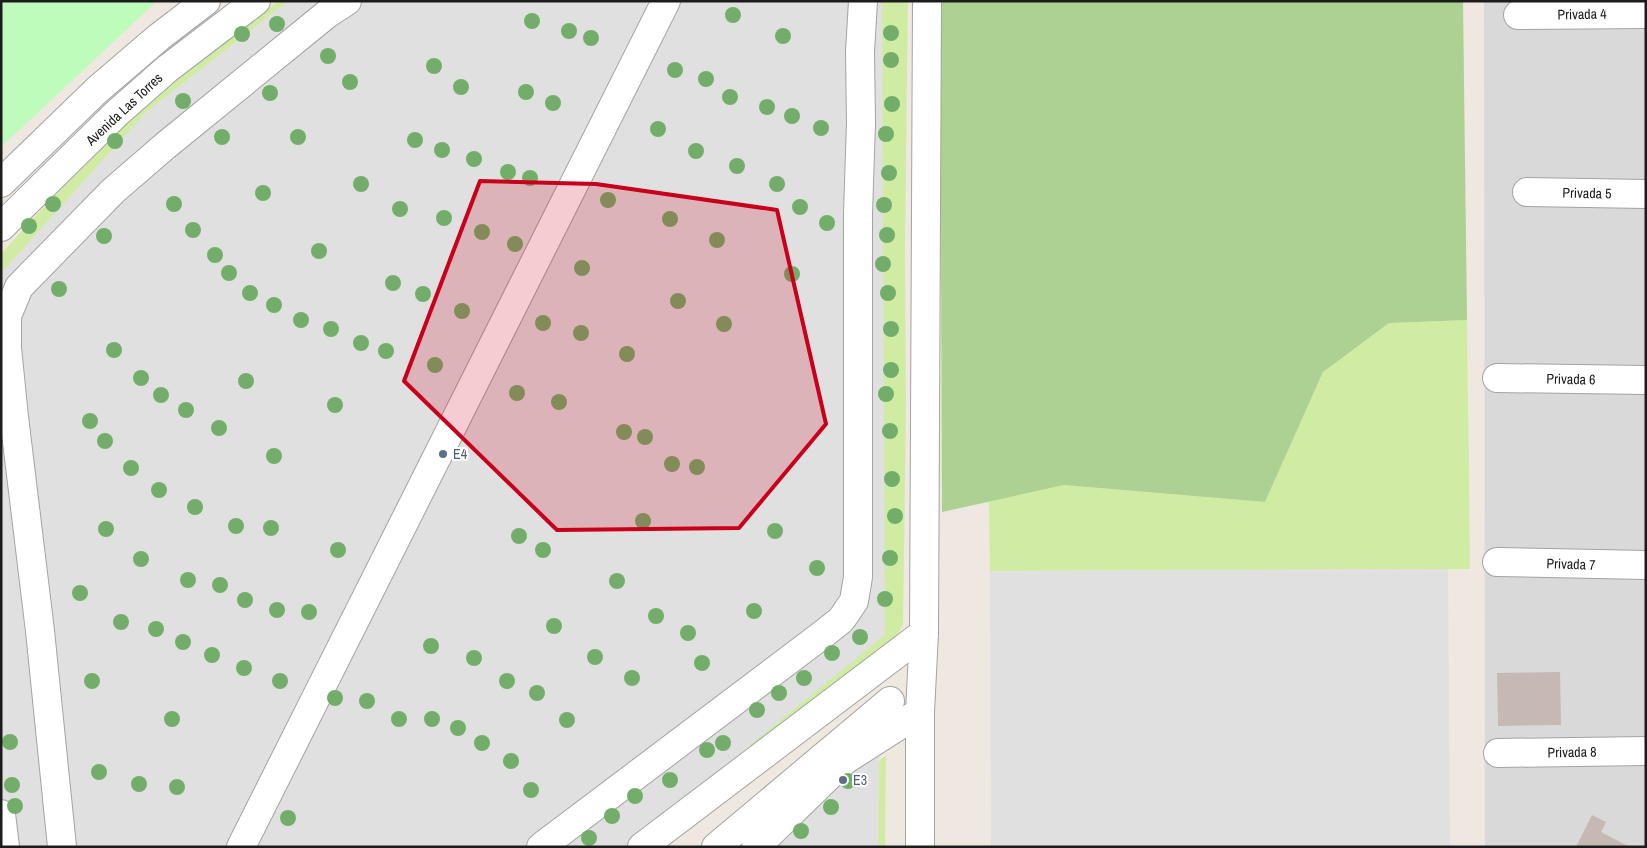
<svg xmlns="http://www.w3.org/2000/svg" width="1647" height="848" viewBox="0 0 1647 848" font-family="'Archivo Narrow',sans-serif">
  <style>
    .residential { fill: #dad9d9 }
    .grass { fill: #d0eca3 }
    .forest { fill: #add093 }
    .park { fill: #bdfcba }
    .parking { fill: #e0e0e0 }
    .building { fill: #c6b9b4 }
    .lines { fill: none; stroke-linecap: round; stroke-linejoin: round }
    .minor-casing { stroke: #a3a3a3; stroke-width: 30 }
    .minor { stroke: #fff; stroke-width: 28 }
    .tree { fill: #72ae69 }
    .marked { fill: #c8001b; fill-opacity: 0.2; stroke: #c8001b; stroke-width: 4; stroke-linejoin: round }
    .service-dot { fill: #5c6f8a; stroke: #fff; stroke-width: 2 }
    .labels { text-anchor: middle; stroke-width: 4; stroke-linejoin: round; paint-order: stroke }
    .street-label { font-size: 14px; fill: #1c1c1c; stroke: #fff }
    .service-label { font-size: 14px; fill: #4e5e75; stroke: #fff; text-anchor: start }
  </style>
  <rect width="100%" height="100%" fill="#eee8e1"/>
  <path class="residential" d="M1484 1H1646V847H1485Z"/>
  <g class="grass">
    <path d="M278 1H326L1 289V254L37 214 141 108Z"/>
    <path d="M875 1H908L905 246 906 407 903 624 895 640 753 749 745 739Z"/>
    <path d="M1467 320 1470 569 990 571 989 501 1064 485 1265 502 1323 372 1389 323Z"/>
    <path d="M886 755 885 847H788L841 794Z"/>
  </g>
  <path class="forest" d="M940 1H1463L1467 320 1389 323 1323 372 1265 502 1064 485 942 512Z"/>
  <path class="park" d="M1 1H157L1 147Z"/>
  <g class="parking">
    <path d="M288 1H882L885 635 625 847H1V273L145 113Z"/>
    <path d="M1448 569 1450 847H991L990 571Z"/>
    <path d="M880 714 878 847H736Z"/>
  </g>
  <g class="building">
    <path d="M1560 672 1561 725 1498 726 1497 673Z"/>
    <path d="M1592 815 1606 822 1601 832 1630 847H1576Z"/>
  </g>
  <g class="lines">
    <g class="minor-casing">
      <g id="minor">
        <path d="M1518 15 1646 14"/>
        <path d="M1 183 97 90 159 37 206 1"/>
        <path d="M1527 192 1646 194"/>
        <path d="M1 227 117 113 167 69 256 1"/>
        <path d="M1497 378 1646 380"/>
        <path d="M1497 562 1646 565"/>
        <path d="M1498 753 1646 751"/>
        <path d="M1 814 5 847"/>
        <path d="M62 847 40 631 14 417 7 348V316L19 287 113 191 165 146 327 14 347 1"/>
        <path d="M241 847 666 1"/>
        <path d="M541 847 822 635 841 620 854 601 858 577V213L861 123 860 52 863 1"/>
        <path d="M642 847 924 633"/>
        <path d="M716 847 890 701"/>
        <path d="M756 847 845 760 920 712"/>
        <path d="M920 847V712L924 633 927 1"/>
      </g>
    </g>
    <use href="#minor" class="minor"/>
  </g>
  <g class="tree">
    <circle cx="733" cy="15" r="8"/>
    <circle cx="532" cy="21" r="8"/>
    <circle cx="277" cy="24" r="8"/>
    <circle cx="569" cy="31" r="8"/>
    <circle cx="891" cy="33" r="8"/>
    <circle cx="242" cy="34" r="8"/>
    <circle cx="783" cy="36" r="8"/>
    <circle cx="591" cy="38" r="8"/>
    <circle cx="328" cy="56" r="8"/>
    <circle cx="891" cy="60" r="8"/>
    <circle cx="434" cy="66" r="8"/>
    <circle cx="675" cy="70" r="8"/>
    <circle cx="706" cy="79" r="8"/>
    <circle cx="350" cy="82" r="8"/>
    <circle cx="461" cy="87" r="8"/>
    <circle cx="526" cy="92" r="8"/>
    <circle cx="270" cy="93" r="8"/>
    <circle cx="730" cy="97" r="8"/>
    <circle cx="183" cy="101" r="8"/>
    <circle cx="553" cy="103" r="8"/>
    <circle cx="892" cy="104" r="8"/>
    <circle cx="767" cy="107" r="8"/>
    <circle cx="792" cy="116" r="8"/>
    <circle cx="821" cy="128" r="8"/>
    <circle cx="658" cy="129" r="8"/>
    <circle cx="886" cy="134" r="8"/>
    <circle cx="222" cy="137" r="8"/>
    <circle cx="298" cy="137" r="8"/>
    <circle cx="415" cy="140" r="8"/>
    <circle cx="115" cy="141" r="8"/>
    <circle cx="442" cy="150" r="8"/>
    <circle cx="696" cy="151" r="8"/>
    <circle cx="474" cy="159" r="8"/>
    <circle cx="737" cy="166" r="8"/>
    <circle cx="508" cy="172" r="8"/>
    <circle cx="889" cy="173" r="8"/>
    <circle cx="530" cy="178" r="8"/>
    <circle cx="361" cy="184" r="8"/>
    <circle cx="777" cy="184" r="8"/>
    <circle cx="263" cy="193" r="8"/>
    <circle cx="608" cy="200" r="8"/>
    <circle cx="53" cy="204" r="8"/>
    <circle cx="174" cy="204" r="8"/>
    <circle cx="884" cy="205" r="8"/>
    <circle cx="800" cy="207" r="8"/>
    <circle cx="400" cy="209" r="8"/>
    <circle cx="444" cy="218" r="8"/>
    <circle cx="670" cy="219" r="8"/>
    <circle cx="827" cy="223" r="8"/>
    <circle cx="29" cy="226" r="8"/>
    <circle cx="193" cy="230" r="8"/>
    <circle cx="482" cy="232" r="8"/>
    <circle cx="887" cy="235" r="8"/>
    <circle cx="104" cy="236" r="8"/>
    <circle cx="717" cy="240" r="8"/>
    <circle cx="515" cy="244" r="8"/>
    <circle cx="319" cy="251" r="8"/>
    <circle cx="215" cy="255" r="8"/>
    <circle cx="883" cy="264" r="8"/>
    <circle cx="582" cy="268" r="8"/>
    <circle cx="229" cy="273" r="8"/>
    <circle cx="792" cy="274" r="8"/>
    <circle cx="393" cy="283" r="8"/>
    <circle cx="59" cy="289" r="8"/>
    <circle cx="250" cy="293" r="8"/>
    <circle cx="888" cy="293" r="8"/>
    <circle cx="423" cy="294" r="8"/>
    <circle cx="678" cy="301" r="8"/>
    <circle cx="274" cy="305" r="8"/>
    <circle cx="462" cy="311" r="8"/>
    <circle cx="301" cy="320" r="8"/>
    <circle cx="543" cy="323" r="8"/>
    <circle cx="724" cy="324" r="8"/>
    <circle cx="331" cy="329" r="8"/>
    <circle cx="891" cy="329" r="8"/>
    <circle cx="581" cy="333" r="8"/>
    <circle cx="361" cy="343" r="8"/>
    <circle cx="114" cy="350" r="8"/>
    <circle cx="386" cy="351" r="8"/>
    <circle cx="627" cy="354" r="8"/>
    <circle cx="435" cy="365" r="8"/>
    <circle cx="891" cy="370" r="8"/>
    <circle cx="141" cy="378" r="8"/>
    <circle cx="246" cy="381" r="8"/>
    <circle cx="517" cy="393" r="8"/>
    <circle cx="886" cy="394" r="8"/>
    <circle cx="161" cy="395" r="8"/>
    <circle cx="559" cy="402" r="8"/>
    <circle cx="335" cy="405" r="8"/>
    <circle cx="186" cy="410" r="8"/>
    <circle cx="90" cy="421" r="8"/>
    <circle cx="219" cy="428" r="8"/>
    <circle cx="890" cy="431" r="8"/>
    <circle cx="624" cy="432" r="8"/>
    <circle cx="645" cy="437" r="8"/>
    <circle cx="105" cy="441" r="8"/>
    <circle cx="274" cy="456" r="8"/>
    <circle cx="672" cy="464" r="8"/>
    <circle cx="697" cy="467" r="8"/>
    <circle cx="131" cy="468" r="8"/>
    <circle cx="892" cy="479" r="8"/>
    <circle cx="159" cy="490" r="8"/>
    <circle cx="195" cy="507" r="8"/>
    <circle cx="895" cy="516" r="8"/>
    <circle cx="643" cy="521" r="8"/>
    <circle cx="236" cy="526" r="8"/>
    <circle cx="271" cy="528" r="8"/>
    <circle cx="106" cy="529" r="8"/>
    <circle cx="775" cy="531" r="8"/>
    <circle cx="519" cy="536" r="8"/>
    <circle cx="338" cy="550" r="8"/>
    <circle cx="543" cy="550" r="8"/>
    <circle cx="890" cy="558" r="8"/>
    <circle cx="141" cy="559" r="8"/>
    <circle cx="817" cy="568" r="8"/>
    <circle cx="188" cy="580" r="8"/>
    <circle cx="617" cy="581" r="8"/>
    <circle cx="220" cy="585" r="8"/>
    <circle cx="80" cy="593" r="8"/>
    <circle cx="885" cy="599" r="8"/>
    <circle cx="245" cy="600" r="8"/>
    <circle cx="277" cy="610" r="8"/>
    <circle cx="754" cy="611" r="8"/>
    <circle cx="309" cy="612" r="8"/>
    <circle cx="656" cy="616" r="8"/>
    <circle cx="121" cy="622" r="8"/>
    <circle cx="554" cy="626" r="8"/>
    <circle cx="156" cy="629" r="8"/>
    <circle cx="688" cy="633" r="8"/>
    <circle cx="860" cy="637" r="8"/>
    <circle cx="183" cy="642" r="8"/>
    <circle cx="431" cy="646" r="8"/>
    <circle cx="832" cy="653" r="8"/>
    <circle cx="212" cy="655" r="8"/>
    <circle cx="595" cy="657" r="8"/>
    <circle cx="474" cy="658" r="8"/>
    <circle cx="702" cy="663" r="8"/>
    <circle cx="244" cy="668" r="8"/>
    <circle cx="632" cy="678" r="8"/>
    <circle cx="804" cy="678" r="8"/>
    <circle cx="92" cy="681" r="8"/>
    <circle cx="280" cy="681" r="8"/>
    <circle cx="507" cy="681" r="8"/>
    <circle cx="537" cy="693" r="8"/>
    <circle cx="779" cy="693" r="8"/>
    <circle cx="335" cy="698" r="8"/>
    <circle cx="367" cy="701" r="8"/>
    <circle cx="757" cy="710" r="8"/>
    <circle cx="172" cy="719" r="8"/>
    <circle cx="399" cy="719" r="8"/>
    <circle cx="432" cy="719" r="8"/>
    <circle cx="567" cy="720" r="8"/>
    <circle cx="458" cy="728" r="8"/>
    <circle cx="10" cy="742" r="8"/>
    <circle cx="482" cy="743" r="8"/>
    <circle cx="723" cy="743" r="8"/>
    <circle cx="707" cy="750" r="8"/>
    <circle cx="511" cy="761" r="8"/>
    <circle cx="99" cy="772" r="8"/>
    <circle cx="670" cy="780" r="8"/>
    <circle cx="848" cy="781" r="8"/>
    <circle cx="139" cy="784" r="8"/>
    <circle cx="12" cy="785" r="8"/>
    <circle cx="177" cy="787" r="8"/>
    <circle cx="531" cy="790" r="8"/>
    <circle cx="635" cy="796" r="8"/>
    <circle cx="15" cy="806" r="8"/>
    <circle cx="831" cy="807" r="8"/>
    <circle cx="612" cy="816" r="8"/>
    <circle cx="288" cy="818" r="8"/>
    <circle cx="801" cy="831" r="8"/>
    <circle cx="589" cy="838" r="8"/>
  </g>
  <path class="marked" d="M480 181 596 184 777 210 826 424 739 528 557 530 404 381Z"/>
  <g class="service-dot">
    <circle cx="443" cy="454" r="5"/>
    <circle cx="843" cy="780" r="5"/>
  </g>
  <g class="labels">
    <g class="street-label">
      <text transform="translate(1582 14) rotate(-1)" y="5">Privada 4</text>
      <text transform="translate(124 109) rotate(-43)" y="5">Avenida Las Torres</text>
      <text transform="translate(1587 193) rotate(1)" y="5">Privada 5</text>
      <text transform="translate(1571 379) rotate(1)" y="5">Privada 6</text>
      <text transform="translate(1571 564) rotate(2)" y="5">Privada 7</text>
      <text transform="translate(1572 752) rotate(-1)" y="5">Privada 8</text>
    </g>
    <g class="service-label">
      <text x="453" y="459">E4</text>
      <text x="853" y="785">E3</text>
    </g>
  </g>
  <rect width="1647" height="848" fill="none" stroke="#1c1c1c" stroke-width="5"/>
</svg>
